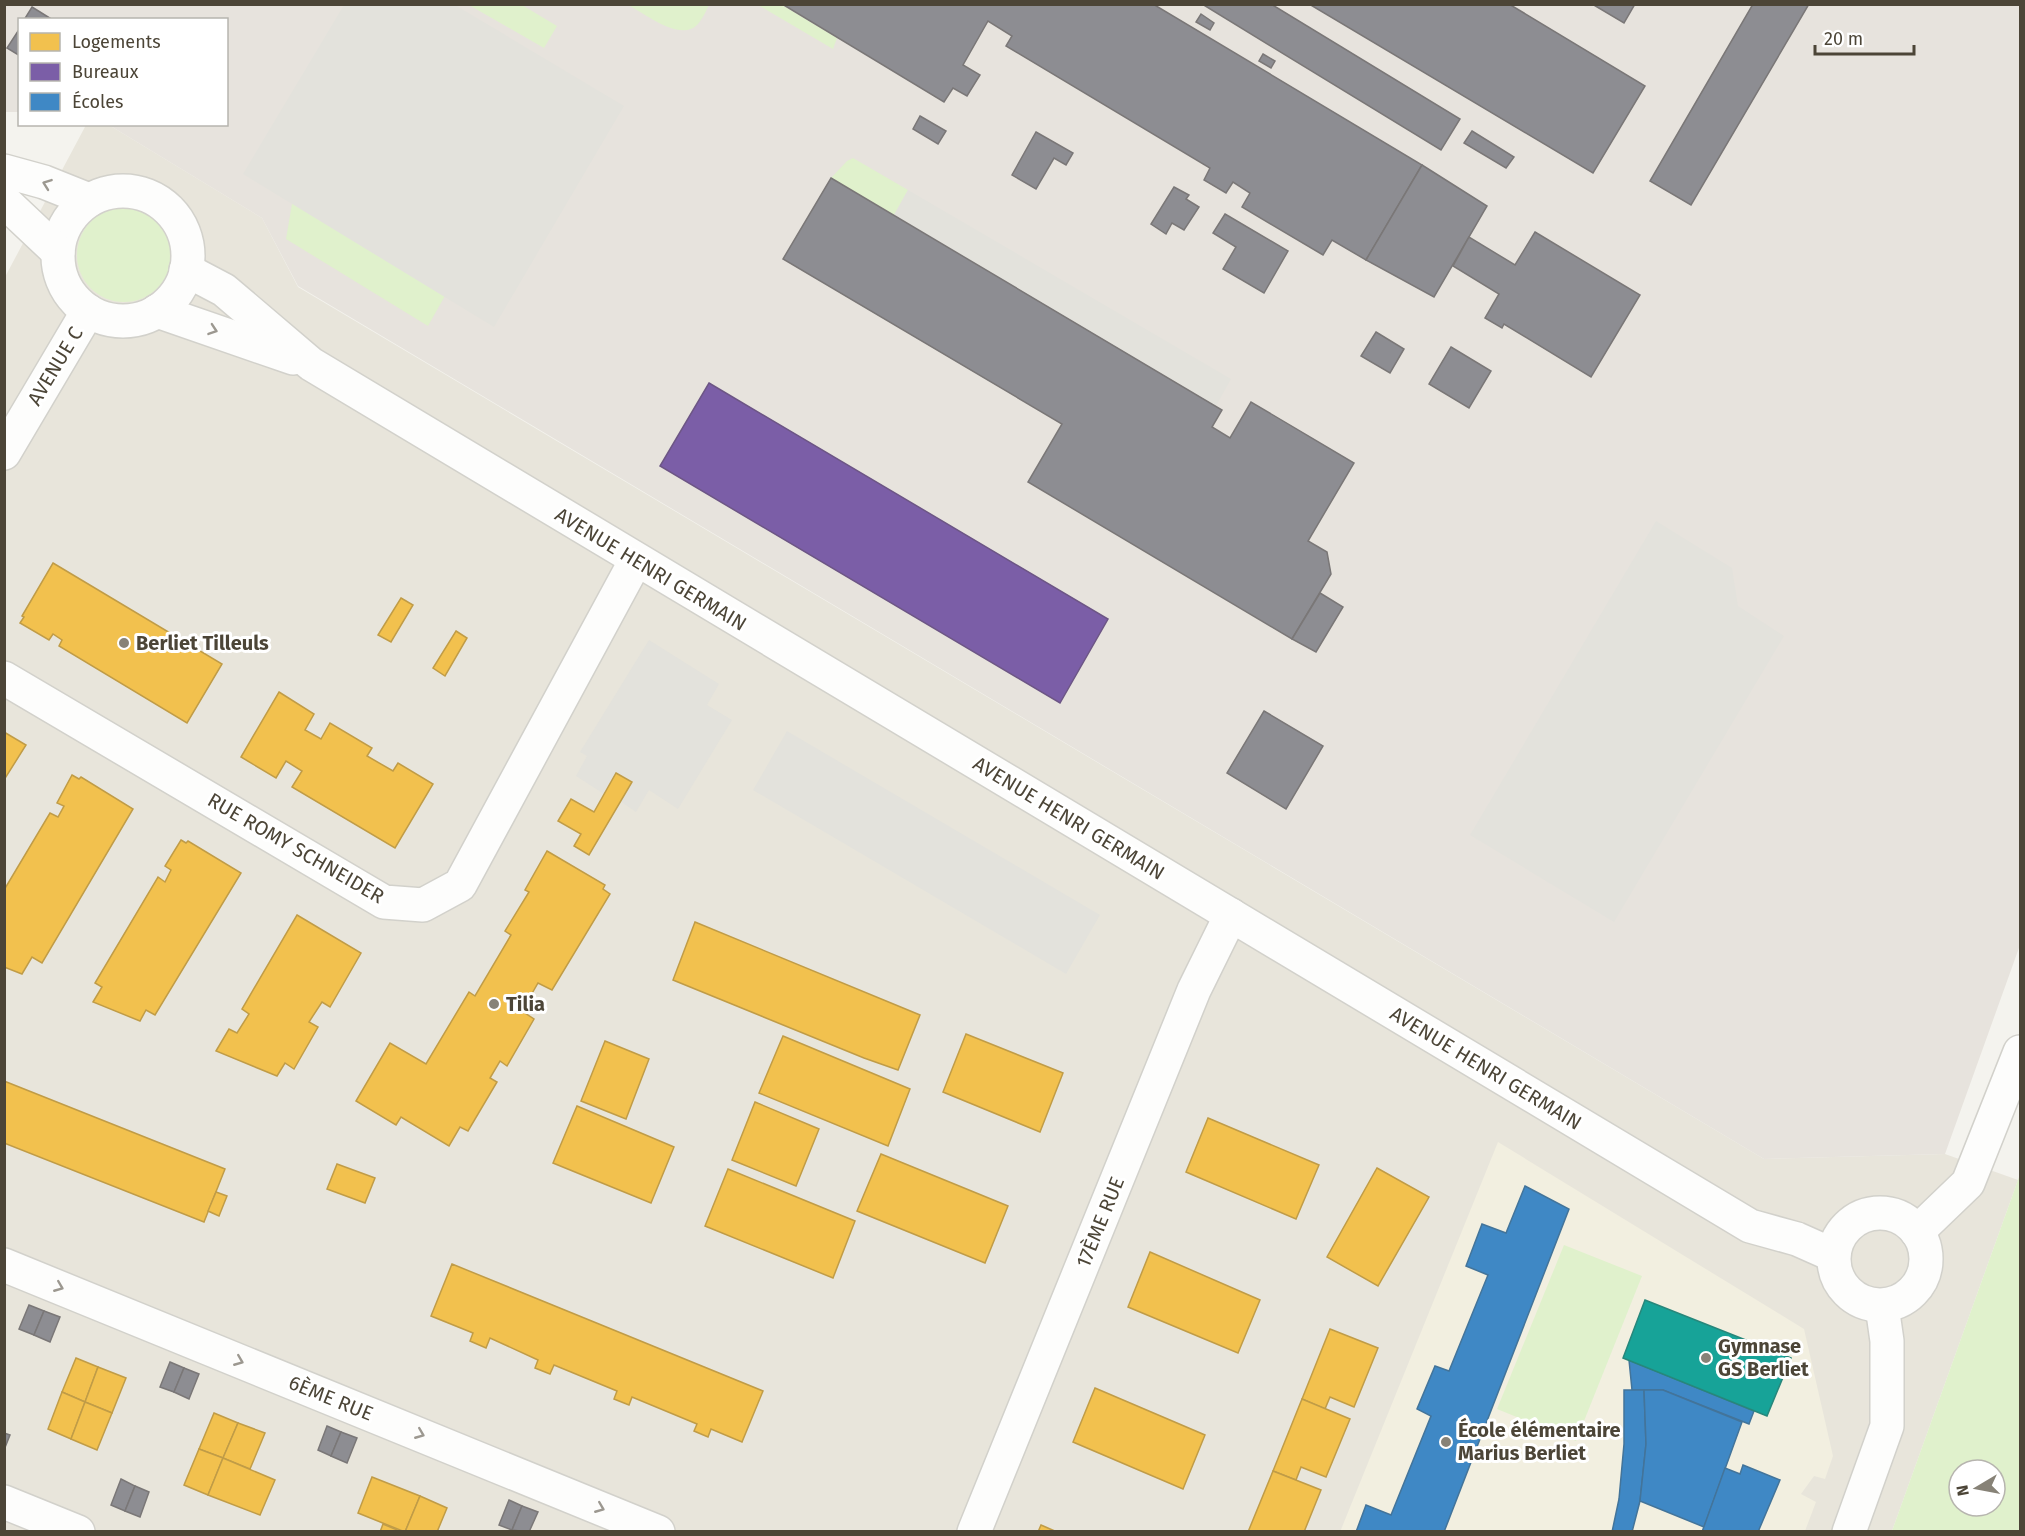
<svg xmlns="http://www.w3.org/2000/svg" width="2025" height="1536" viewBox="0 0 2025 1536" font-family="'Fira Sans',sans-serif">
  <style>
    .residential { fill: #e8e5db }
    .industrial { fill: #e7e3dd }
    .education { fill: #f2efe0 }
    .green { fill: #e0f1cc; fill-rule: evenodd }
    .parking { fill: #e3e2dc }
    .homes { fill: #f2c14e; stroke: #c09c47; stroke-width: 1.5 }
    .offices { fill: #7b5ea7; stroke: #6d5685; stroke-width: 1.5 }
    .schools { fill: #3f88c5; stroke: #43749a; stroke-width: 1.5 }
    .public { fill: #17a398; stroke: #27877b; stroke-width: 1.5 }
    .industry { fill: #8d8d92; stroke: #7a7777; stroke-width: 1.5 }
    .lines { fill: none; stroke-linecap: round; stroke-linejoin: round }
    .minor-casing { stroke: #d2d1cb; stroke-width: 36 }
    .minor { stroke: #fdfdfc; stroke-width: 33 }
    .oneway { stroke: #9c9890 }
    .poi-dot { fill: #878277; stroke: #fff; stroke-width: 2 }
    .labels { text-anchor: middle; stroke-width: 6; stroke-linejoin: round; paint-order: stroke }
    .street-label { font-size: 20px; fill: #4c4537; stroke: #fff }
    .poi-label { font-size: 20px; font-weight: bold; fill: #4c4537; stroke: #fff; text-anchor: start }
  </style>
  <rect width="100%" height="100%" fill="#f4f3ee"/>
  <path class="residential" d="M86 125H109L262 218 298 287 1764 1159 1945 1154 2018 1180 1892 1531 5 1532V277Z"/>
  <path class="industrial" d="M5 5H2020V945L1945 1154 1764 1159 298 286 262 218 109 125 226 124V20H20L19 112H6Z"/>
  <path class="education" d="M1498 1142 1804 1329 1833 1456 1825 1479 1814 1476 1801 1494 1816 1502 1805 1531 1340 1532Z"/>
  <g class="green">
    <path d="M469 5H522L557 26 544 48Z"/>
    <path d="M628 5H709C706 11 702 20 697 25 680 42 644 13 628 5Z"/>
    <path d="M758 5H782L837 38 833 49Z"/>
    <path d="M853 158 908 190 894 215 831 178 847 161Z"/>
    <path d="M293 198 446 294 428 326 286 239Z"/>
    <circle cx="124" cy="255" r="47"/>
    <path d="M2020 1174V1531H1892L2018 1180ZM1959 1470H1995V1506H1959Z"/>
    <path d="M1564 1245 1642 1276 1576 1441 1497 1409Z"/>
  </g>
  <g class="parking">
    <path d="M344 5H455L624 106 494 327 243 174Z"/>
    <path d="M908 190 1231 379 1216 406 894 215Z"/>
    <path d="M1656 521 1732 568 1738 606 1784 636 1614 922 1470 835Z"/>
    <path d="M649 640 719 684 707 705 732 720 678 809 649 790 636 812 620 801 631 782 616 773 604 794 576 776 587 756 580 752Z"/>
    <path d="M787 731 1100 915 1066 974 753 790Z"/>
  </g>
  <g class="homes">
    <path d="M53 563 222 664 187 723 59 646 62 640 53 634 49 640 20 623 24 617 22 616Z"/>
    <path d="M401 598 413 605 391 642 378 635Z"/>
    <path d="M456 631 467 638 445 676 433 668Z"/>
    <path d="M279 692 314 714 305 730 321 739 330 723 372 748 367 756 393 771 398 763 433 784 395 848 292 787 302 771 286 761 276 778 241 757Z"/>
    <path d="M4 732 26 745 4 780Z"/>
    <path d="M616 773 632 782 589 855 574 846 581 834 558 821 571 799 594 812Z"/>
    <path d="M72 775 79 779 81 777 133 809 42 963 32 957 22 974 4 967V890L50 813 58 817 64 806 57 803Z"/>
    <path d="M181 840 186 843 188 841 241 873 155 1015 146 1010 140 1021 93 1002 102 987 95 983 158 877 165 882 171 870 165 866Z"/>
    <path d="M547 851 605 885 603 889 610 894 552 990 538 983 522 1011 534 1019 507 1066 500 1061 490 1078 497 1082 468 1131 460 1127 449 1146 401 1117 396 1125 356 1101 390 1043 426 1064 469 992 475 996 511 935 505 931 529 892 525 890Z"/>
    <path d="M297 915 361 953 330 1007 322 1002 309 1022 318 1027 294 1069 285 1063 277 1076 216 1051 229 1029 237 1033 249 1014 242 1009Z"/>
    <path d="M695 922 920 1015 898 1070 864 1058 673 980Z"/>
    <path d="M966 1034 1063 1073 1040 1132 943 1092Z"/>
    <path d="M783 1036 910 1089 888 1146 759 1093Z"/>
    <path d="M605 1041 649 1059 626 1119 581 1101Z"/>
    <path d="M4 1081 225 1169 204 1222 4 1143Z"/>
    <path d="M755 1102 819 1129 796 1186 732 1160Z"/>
    <path d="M577 1106 674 1147 651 1203 553 1163Z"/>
    <path d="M1208 1118 1319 1165 1296 1219 1186 1172Z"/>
    <path d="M881 1154 1008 1206 985 1263 857 1211Z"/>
    <path d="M337 1164 375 1178 365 1203 327 1189Z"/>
    <path d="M1377 1168 1429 1197 1378 1286 1327 1257Z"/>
    <path d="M728 1169 855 1221 833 1278 705 1226Z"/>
    <path d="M216 1192 227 1196 219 1216 208 1211Z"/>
    <path d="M1150 1252 1260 1300 1238 1353 1128 1307Z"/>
    <path d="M452 1264 763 1391 742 1442 711 1429 708 1437 694 1431 697 1424 632 1397 629 1405 614 1399 617 1391 554 1365 550 1374 535 1368 538 1360 490 1338 486 1348 470 1341 473 1333 431 1316Z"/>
    <path d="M1330 1329 1378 1348 1354 1407 1330 1397 1325 1409 1302 1399Z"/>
    <path d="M76 1358 98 1367 85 1402 62 1392Z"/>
    <path d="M98 1367 126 1378 112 1413 85 1402Z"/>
    <path d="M1095 1388 1205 1435 1183 1489 1073 1442Z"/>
    <path d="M62 1392 85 1402 71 1439 48 1429Z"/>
    <path d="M1302 1399 1350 1419 1326 1477 1301 1467 1296 1480 1273 1471Z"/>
    <path d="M85 1402 112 1413 97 1450 71 1439Z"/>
    <path d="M214 1413 238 1423 223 1458 199 1449Z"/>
    <path d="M238 1423 265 1433 250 1469 223 1458Z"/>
    <path d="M199 1449 223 1458 208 1495 184 1485Z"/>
    <path d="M223 1458 275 1480 260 1515 208 1495Z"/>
    <path d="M1273 1471 1321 1490 1304 1532H1248Z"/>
    <path d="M372 1477 420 1496 405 1532 358 1513Z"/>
    <path d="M420 1496 447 1508 437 1532H405Z"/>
    <path d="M383 1524 402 1532H380Z"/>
    <path d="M1041 1525 1057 1532H1038Z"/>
  </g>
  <path class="offices" d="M709 383 1108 619 1060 703 660 466Z"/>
  <g class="schools">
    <path d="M1525 1186 1569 1209 1444 1532H1356L1366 1505 1391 1515 1431 1416 1417 1409 1435 1366 1449 1371 1488 1275 1466 1266 1482 1224 1506 1233Z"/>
    <path d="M1629 1360 1754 1411 1749 1424 1663 1390H1632Z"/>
    <path d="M1624 1390H1644L1646 1444 1640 1501 1632 1532H1612L1619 1499 1624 1444Z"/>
    <path d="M1644 1390H1663L1742 1422 1704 1527 1640 1501 1646 1444Z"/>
    <path d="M1743 1465 1780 1480 1758 1532H1702L1725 1468 1740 1474Z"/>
  </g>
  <path class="public" d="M1645 1300 1791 1358 1767 1416 1623 1358Z"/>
  <g class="industry">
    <path d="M782 4H1153L1422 165 1366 260 1332 240 1323 255 1242 207 1250 193 1233 182 1226 193 1204 180 1210 168 1006 46 1012 36 988 21 963 65 980 75 967 96 953 88 944 102Z"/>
    <path d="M1202 4H1271L1460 119 1441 150Z"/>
    <path d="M1309 4H1509L1645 86 1593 173Z"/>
    <path d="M1592 4H1635L1624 23Z"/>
    <path d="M1753 4H1809L1691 205 1650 181Z"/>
    <path d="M32 7 53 20H24Z"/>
    <path d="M1201 14 1214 23 1210 30 1196 22Z"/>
    <path d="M20 28V56L7 48Z"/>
    <path d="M1263 54 1275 61 1271 68 1259 61Z"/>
    <path d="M920 116 946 131 938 144 913 129Z"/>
    <path d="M1472 131 1514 157 1506 168 1464 143Z"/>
    <path d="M1036 132 1073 153 1066 165 1054 158 1036 189 1012 175Z"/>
    <path d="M1422 165 1487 206 1434 297 1366 260Z"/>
    <path d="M831 178 1222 410 1212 427 1230 438 1251 402 1354 463 1308 541 1327 552 1331 574 1292 639 1028 482 1062 424 783 259Z"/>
    <path d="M1174 187 1189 195 1186 199 1199 207 1184 230 1172 223 1166 234 1151 224Z"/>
    <path d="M1225 214 1288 251 1264 293 1223 269 1236 247 1213 233Z"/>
    <path d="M1535 232 1640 295 1591 377 1504 324 1502 328 1485 318 1499 294 1453 266 1469 237 1515 265Z"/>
    <path d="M1376 332 1404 349 1390 373 1361 356Z"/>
    <path d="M1451 347 1491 371 1469 408 1429 384Z"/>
    <path d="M1320 593 1343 607 1316 652 1292 639Z"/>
    <path d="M1264 711 1323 746 1286 809 1227 773Z"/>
    <path d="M29 1305 44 1311 34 1335 19 1329Z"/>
    <path d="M44 1311 60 1317 50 1342 34 1335Z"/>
    <path d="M170 1362 184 1368 174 1392 160 1387Z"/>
    <path d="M184 1368 199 1374 189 1399 174 1392Z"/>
    <path d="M327 1426 341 1432 331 1456 318 1450Z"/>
    <path d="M341 1432 357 1438 347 1463 331 1456Z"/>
    <path d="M4 1433 10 1435 4 1450Z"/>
    <path d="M121 1479 135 1486 125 1511 111 1505Z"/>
    <path d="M135 1486 149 1492 140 1517 125 1511Z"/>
    <path d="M509 1500 522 1506 512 1530 499 1525Z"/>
    <path d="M522 1506 538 1512 529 1532 512 1530Z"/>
  </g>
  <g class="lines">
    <g class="minor-casing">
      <g id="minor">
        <path d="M4 171 44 182 89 200"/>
        <circle cx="123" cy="256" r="65"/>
        <path d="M4 201 58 252"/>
        <path d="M186 270 224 290 311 364 1750 1226 1797 1239 1833 1255"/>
        <path d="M157 311 293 358"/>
        <path d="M4 453 88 311"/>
        <path d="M4 678 384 902 423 905 460 885 636 560"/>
        <circle cx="1880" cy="1259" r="46"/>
        <path d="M1917 1232 1968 1183 2020 1052"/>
        <path d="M4 1265 658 1532"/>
        <path d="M4 1502 78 1532"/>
        <path d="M974 1532 1194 990 1231 915"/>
        <path d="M1849 1532 1887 1426V1341L1882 1306"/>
      </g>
    </g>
    <use href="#minor" class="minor"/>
  </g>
  <defs><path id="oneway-chevron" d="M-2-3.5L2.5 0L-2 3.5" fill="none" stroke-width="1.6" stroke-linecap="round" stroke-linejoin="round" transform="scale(1.5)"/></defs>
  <g class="oneway">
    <use href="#oneway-chevron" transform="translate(47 184) rotate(-160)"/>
    <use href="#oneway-chevron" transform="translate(213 330) rotate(19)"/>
    <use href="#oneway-chevron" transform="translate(59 1287) rotate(22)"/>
    <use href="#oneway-chevron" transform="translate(239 1361) rotate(22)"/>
    <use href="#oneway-chevron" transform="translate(420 1434) rotate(22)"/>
    <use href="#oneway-chevron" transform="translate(600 1508) rotate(22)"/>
  </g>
  <g class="poi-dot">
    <circle cx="124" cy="643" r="6"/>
    <circle cx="494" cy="1004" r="6"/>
    <circle cx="1706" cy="1358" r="6"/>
    <circle cx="1446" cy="1442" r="6"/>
  </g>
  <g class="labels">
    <g class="street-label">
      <text transform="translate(55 366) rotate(-59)" y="7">AVENUE C</text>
      <text transform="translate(651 569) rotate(31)" y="7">AVENUE HENRI GERMAIN</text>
      <text transform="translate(1069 818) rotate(31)" y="7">AVENUE HENRI GERMAIN</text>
      <text transform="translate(296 848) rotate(30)" y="7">RUE ROMY SCHNEIDER</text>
      <text transform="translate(1486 1068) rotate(31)" y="7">AVENUE HENRI GERMAIN</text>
      <text transform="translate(1100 1222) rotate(-68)" y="7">17ÈME RUE</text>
      <text transform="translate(331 1398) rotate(22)" y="7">6ÈME RUE</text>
    </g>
    <g class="poi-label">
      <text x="136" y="650">Berliet Tilleuls</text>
      <text x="506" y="1011">Tilia</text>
      <text x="1718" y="1353">Gymnase<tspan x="1718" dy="23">GS Berliet</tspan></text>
      <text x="1458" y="1437">École élémentaire<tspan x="1458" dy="23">Marius Berliet</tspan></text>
    </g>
  </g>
  <rect width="2025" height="1536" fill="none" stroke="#4c4537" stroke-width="12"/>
  <rect x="18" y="18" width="210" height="108" fill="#ffffff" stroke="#b7b5af" stroke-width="1.5"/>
  <rect x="30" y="33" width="30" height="18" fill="#f2c14e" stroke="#b7b5af" stroke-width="1.5"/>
  <text x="72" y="48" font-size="18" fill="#4c4537">Logements</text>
  <rect x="30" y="63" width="30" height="18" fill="#7b5ea7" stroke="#b7b5af" stroke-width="1.5"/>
  <text x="72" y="78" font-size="18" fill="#4c4537">Bureaux</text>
  <rect x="30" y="93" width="30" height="18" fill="#3f88c5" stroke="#b7b5af" stroke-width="1.5"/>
  <text x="72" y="108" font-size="18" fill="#4c4537">Écoles</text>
  <g transform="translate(1977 1488) rotate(260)"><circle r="28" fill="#ffffff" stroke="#b7b5af" stroke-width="1.5"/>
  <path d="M0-4.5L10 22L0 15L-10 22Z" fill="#878277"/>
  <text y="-9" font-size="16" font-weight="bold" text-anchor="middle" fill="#4c4537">N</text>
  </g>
  <path d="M1815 45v9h99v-9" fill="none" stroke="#4c4537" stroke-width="3"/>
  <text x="1824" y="45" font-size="18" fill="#4c4537" stroke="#ffffff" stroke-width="4.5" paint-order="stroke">20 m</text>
</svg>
